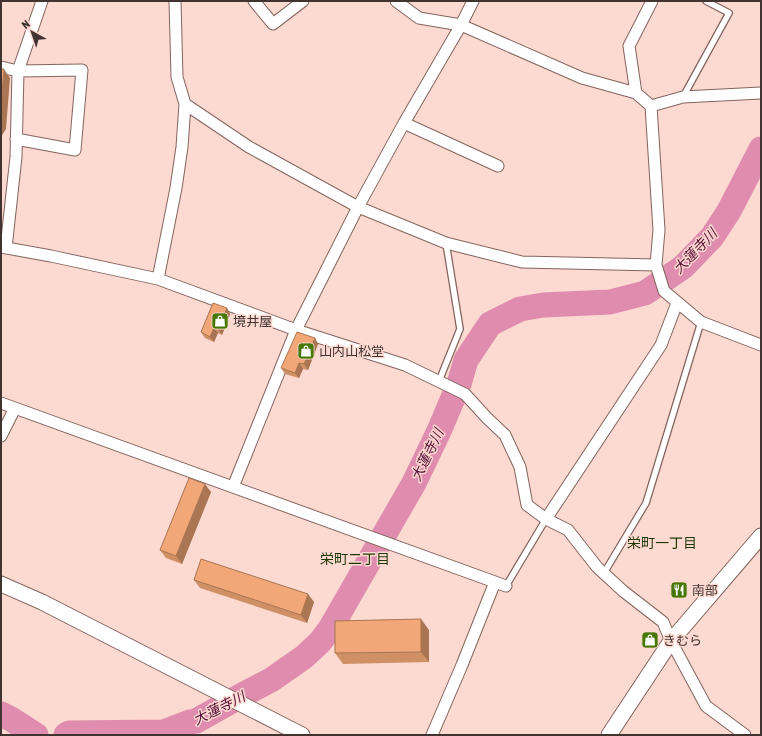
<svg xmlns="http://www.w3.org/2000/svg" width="762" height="736" viewBox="0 0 762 736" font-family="'Asap Condensed','Noto Sans JP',sans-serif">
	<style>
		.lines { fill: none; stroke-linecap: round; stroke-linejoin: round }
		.river { stroke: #df8cae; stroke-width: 25 }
		.lane-casing { stroke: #83655e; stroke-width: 8 }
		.street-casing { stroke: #83655e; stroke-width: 13 }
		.secondary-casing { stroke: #83655e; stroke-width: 17 }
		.lane { stroke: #fff; stroke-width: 5.5 }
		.street { stroke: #fff; stroke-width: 11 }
		.secondary { stroke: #fff; stroke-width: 15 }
		.wall { fill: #cf9066 }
		.shaded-wall { fill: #a97553 }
		.building { fill: #f1a777; stroke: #a97553 }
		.labels { text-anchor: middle; stroke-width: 3; stroke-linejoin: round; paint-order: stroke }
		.poi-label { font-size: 13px; fill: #403330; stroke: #fcd9d1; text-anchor: start }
		.water-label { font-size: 14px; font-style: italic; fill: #560d34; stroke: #fcd9d1 }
		.neighbourhood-label { font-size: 14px; fill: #1e3704; stroke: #fcd9d1 }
	</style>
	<rect width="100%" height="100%" fill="#fcd9d1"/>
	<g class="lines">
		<path class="river" d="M 1,714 L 11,719 L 36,735
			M 66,735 L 69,733 L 164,732 L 190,722 L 196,721 L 246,693 L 271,680 L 304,657 L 320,642 L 330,629 L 414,483 L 439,431 L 459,384 L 466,360 L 490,324 L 520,309 L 543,305 L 610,302 L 645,293 L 683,267 L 712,237 L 729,211 L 761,149"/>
		<g class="lane-casing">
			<path id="lane" d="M 683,97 L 729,13 L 706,1
				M 439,381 L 460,329 L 446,243
				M 604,573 L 646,503 L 701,322
				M 506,586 L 546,519"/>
		</g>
		<g class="street-casing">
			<path id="street" d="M 254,1 L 273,24 L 303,1
				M 396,1 L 419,18 L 461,25 L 582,78 L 636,93 L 651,106 L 659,230 L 656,265 L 664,291 L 701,322 L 761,345
				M 1,67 L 18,71 L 82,70 L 75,150 L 16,139
				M 636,93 L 629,46 L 652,1
				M 185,104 L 249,147 L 358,207 L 446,243 L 522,262 L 656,265
				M 651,106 L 683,97 L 761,93
				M 404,123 L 498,166
				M 1,247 L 51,256 L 158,279 L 296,330 L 405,365 L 465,394 L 487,418 L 505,435 L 520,467 L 527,505 L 546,519 L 568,530 L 597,567 L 623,591 L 663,622 L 671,641 L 706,706 L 745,735
				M 6,248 L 16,157 L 18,71 L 42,1
				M 158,279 L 176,188 L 182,147 L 185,104 L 177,77 L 175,1
				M 1,403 L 506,586
				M 1,436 L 15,408
				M 233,487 L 296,330 L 358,207 L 404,123 L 461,25 L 473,1
				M 546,519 L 661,345 L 677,303
				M 432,735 L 462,665 L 495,582"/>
		</g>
		<g class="secondary-casing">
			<path id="secondary" d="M 1,584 L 42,602 L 302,735
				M 609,735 L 671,641 L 761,536"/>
		</g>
		<use href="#lane" class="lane"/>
		<use href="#street" class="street"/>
		<use href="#secondary" class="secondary"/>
	</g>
	<path class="wall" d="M 227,308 L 230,314 L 222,335 L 218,333 L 214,342 L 205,338 L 201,332 Z
		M 315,338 L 318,344 L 308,370 L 303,369 L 299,378 L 285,374 L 281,368 Z
		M 211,492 L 182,564 L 166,558 L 160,550 Z
		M 194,580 L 314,602 L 307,623 L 200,588 Z
		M 429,630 L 429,662 L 343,664 L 335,653 Z"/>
	<path class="shaded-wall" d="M 4,69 L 10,78 L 6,129 L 1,137 L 1,104 Z
		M 227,308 L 230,314 L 222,335 L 218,329 Z
		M 214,328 L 218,333 L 214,342 L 210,337 Z
		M 315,338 L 318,344 L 308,370 L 304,364 Z
		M 299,363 L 303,369 L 299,378 L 295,373 Z
		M 205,484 L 211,492 L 182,564 L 176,556 Z
		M 308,594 L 314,602 L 307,623 L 301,615 Z
		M 421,619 L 429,630 L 429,662 L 421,652 Z"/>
	<path class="building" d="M 1,69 L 4,69 L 1,104 Z
		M 213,303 L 227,308 L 218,329 L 214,328 L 210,337 L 201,332 Z
		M 297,332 L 315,338 L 304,364 L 299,363 L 295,373 L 281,368 Z
		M 189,478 L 205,484 L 176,556 L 160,550 Z
		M 201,559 L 308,594 L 301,615 L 194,580 Z
		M 421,619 L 421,652 L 335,653 L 335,621 Z"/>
	<defs>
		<g id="shop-square" transform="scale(0.9)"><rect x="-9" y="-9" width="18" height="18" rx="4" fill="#467801" stroke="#fcd9d1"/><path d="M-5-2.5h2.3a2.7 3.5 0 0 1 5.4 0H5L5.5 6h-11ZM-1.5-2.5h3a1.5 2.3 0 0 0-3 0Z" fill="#fff"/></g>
		<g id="restaurant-square" transform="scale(0.9)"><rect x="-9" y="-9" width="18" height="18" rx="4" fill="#467801" stroke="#fcd9d1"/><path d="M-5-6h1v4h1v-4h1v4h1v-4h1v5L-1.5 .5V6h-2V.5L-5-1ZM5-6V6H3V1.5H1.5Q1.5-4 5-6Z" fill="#fff"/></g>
	</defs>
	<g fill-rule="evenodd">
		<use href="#shop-square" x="220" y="321"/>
		<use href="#shop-square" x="306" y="351"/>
		<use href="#restaurant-square" x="679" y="590"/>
		<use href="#shop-square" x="650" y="640"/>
	</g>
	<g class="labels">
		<g class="poi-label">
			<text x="233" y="326">境井屋</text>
			<text x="319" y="356">山内山松堂</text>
			<text x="692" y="595">南部</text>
			<text x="663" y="645">きむら</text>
		</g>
		<g class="water-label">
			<text transform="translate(695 251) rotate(-46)" y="5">大蓮寺川</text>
			<text transform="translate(427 455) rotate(-64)" y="5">大蓮寺川</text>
			<text transform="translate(219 708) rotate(-27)" y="5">大蓮寺川</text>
		</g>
		<g class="neighbourhood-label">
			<text x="662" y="548">栄町一丁目</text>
			<text x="355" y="564">栄町二丁目</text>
		</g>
	</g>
	<rect width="762" height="736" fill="none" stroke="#403330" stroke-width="4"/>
	<g transform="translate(32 32) rotate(320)" stroke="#fcd9d1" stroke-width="3" paint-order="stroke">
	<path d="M0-3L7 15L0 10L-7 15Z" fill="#403330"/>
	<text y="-6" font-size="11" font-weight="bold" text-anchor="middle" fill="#403330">N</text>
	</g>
</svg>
